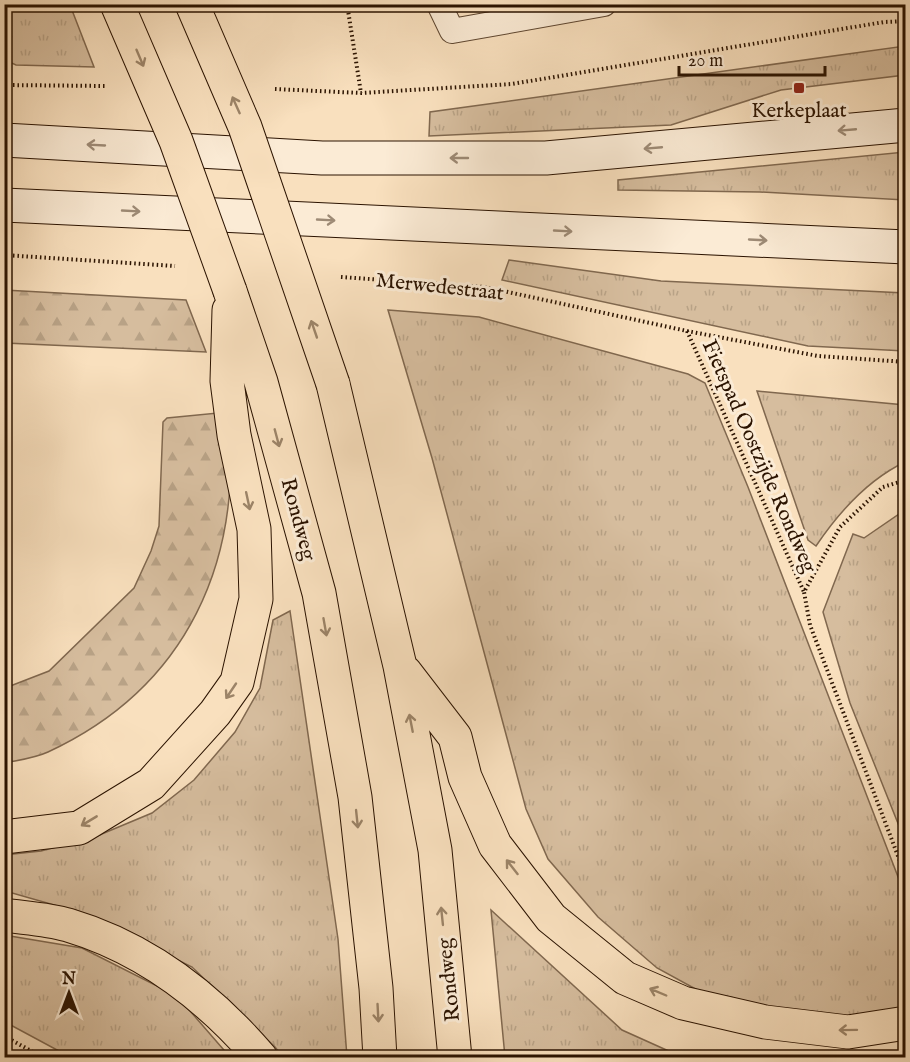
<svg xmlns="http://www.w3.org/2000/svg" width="910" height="1062" viewBox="0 0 910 1062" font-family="'IM FELL English',serif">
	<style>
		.grass { fill: url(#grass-tufts); stroke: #80684f; stroke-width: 1.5 }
		.forest { fill: url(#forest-firs); stroke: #80684f; stroke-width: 1.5 }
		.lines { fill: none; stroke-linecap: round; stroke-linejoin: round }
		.service-casing { stroke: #5e4630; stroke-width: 26 }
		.secondary-casing { stroke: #2b1300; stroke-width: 35 }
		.primary-casing { stroke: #2b1300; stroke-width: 35 }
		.path { stroke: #2b1300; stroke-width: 4; stroke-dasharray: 1.5 3; stroke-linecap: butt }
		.service { stroke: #fbebd5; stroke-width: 24 }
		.secondary { stroke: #fbebd5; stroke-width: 33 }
		.primary { stroke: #f9e0be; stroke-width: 33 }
		.primary-bridge-casing { stroke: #2b1300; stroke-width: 35; stroke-linecap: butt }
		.primary-bridge { stroke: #f9e0be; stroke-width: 33 }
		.oneway { stroke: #9c8468 }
		.oneway2 { stroke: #9d8a75 }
		.poi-dot { fill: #8f2418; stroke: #fbebd5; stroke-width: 2 }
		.labels { text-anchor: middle; stroke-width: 6; stroke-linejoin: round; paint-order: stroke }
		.poi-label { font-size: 21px; fill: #2b1300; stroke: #fbebd5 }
		.street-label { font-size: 21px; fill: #2b1300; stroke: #fbebd5 }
	</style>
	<defs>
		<pattern id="grass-tufts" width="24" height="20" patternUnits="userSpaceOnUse" patternTransform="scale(1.5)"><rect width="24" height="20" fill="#d6bd9e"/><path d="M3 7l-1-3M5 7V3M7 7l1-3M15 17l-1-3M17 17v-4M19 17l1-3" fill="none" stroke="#b8a286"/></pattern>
		<pattern id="forest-firs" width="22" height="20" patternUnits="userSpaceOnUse" patternTransform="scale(1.5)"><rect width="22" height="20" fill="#d6bd9e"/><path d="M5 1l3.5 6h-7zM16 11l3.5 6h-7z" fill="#b8a286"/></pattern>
	</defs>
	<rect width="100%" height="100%" fill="#f9e0be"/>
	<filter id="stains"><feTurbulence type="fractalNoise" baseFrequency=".00333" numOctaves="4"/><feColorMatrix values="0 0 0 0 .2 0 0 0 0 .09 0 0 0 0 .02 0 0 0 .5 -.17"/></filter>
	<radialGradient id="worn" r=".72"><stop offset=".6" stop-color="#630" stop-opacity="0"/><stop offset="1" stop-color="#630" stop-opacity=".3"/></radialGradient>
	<path class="grass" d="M 4,5 L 70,5 L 94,67 L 16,65 L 5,60 Z
		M 905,46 L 905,75 L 781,90 L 671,125 L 429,136 L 430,112 Z
		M 905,152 L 905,200 L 760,192 L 618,190 L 618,180 Z
		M 509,260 L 661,281 L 905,293 L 905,351 L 808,346 L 502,280 Z
		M 388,310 L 479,317 L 688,374 L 705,383 L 748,487 L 905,895 L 905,1015 L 856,1018 L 781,1014 L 701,992 L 657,968 L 598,917 L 548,859 L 526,809 L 432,458 Z
		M 757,391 L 905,405 L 905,462 C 867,480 839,512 816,546 L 808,540 Z
		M 905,510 L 905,841 L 850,703 L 823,612 L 853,534 L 864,538 Z
		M 290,611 L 338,939 L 347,1057 L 283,1057 L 275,1047 L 192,967 L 89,915 L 5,891 L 4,855 L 41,851 L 97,836 L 152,813 L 194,780 L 235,732 L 260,688 L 273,620 Z
		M 491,910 L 622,1030 L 682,1057 L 505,1057 Z
		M 4,935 L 82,948 L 177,996 L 230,1057 L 70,1057 L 5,1022 Z"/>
	<path class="forest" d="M 4,290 L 186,300 L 206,352 L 5,343 Z
		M 228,412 C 244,560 188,687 48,752 C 35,758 19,760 5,763 L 5,688 L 49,671 L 134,588 L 151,551 L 159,526 L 163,422 L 167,418 Z"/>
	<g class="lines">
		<g class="service-casing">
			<path id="service" d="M 439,4 L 452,31 L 604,4"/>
		</g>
		<g class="secondary-casing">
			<path id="secondary" d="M 4,140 L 322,158 L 546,158 L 906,125
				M 4,205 L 906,247"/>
		</g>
		<g class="primary-casing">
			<path id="primary" d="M 230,291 L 261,382 L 319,593 L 355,797 L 376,988 L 380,1058
				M 333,384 L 400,666 L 435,850 L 455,1058
				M 405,672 L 455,737 L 465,777 L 495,845 L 551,918 L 625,978 L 683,1003 L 765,1022 L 848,1032 L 906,1023
				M 4,837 L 79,828 L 151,784 L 215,713 L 237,682 L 256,599 L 254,529 L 234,435 L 227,381 L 229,310
				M 4,915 C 25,918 48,919 68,925 C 145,948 209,997 261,1058"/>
		</g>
		<path class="path" d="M 347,4 L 361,93
			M 4,85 L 106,86
			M 275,89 L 361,93 L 512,84 L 884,22 L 906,21
			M 4,255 L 175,266
			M 341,277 L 485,287 L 687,331 L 818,356 L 906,362
			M 687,331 L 804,592
			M 906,480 L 883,487 L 840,527 L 804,592 L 810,625 L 906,877
			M 4,1036 L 44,1058"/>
		<use href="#service" class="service"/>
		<use href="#secondary" class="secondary"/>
		<use href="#primary" class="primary"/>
		<g class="primary-bridge-casing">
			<path id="primary-bridge" d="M 117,4 L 176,141 L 230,291
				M 192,4 L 245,127 L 333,384"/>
		</g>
		<use href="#primary-bridge" class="primary-bridge"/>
	</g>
	<defs><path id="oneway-shaft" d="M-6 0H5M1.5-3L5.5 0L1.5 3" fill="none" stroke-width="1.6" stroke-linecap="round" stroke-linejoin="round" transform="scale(1.5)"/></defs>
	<g class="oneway">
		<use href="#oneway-shaft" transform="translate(140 58) rotate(67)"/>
		<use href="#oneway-shaft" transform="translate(236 105) rotate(-114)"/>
		<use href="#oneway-shaft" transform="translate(314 329) rotate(-109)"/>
		<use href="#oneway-shaft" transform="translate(277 438) rotate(75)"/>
		<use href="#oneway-shaft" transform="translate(248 501) rotate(78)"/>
		<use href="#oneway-shaft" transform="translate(325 627) rotate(80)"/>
		<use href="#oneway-shaft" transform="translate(231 691) rotate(124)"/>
		<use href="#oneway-shaft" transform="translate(411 723) rotate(-101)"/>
		<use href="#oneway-shaft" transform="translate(357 819) rotate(84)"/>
		<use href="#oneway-shaft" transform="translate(89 821) rotate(149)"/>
		<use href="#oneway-shaft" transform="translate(512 867) rotate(-128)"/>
		<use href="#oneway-shaft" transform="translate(442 916) rotate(-96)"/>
		<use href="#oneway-shaft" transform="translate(658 992) rotate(-157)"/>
		<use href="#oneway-shaft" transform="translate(378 1013) rotate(87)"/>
		<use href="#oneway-shaft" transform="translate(848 1030) rotate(179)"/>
	</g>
	<g class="oneway2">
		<use href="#oneway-shaft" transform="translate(847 130) rotate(175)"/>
		<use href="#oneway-shaft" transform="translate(96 145) rotate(-177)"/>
		<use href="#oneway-shaft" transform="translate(653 148) rotate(175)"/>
		<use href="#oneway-shaft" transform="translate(459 158) rotate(180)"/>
		<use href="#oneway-shaft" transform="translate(131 211) rotate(3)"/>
		<use href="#oneway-shaft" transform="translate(326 220) rotate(3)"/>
		<use href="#oneway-shaft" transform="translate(563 231) rotate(3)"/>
		<use href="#oneway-shaft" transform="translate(758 240) rotate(3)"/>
	</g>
	<rect class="poi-dot" x="793" y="82" width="12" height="12" rx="3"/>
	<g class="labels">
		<g class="poi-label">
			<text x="799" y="117">Kerkeplaat</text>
		</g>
		<g class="street-label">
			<text transform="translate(440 286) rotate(6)" y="7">Merwedestraat</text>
			<text transform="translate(760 456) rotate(66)" y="7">Fietspad Oostzijde Rondweg</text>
			<text transform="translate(299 519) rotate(75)" y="7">Rondweg</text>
			<text transform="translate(448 980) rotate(-96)" y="7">Rondweg</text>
		</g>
	</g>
	<rect width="910" height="1062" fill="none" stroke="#f9e0be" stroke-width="24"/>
	<rect x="6" y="6" width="898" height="1050" fill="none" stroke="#2b1300" stroke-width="3"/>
	<rect x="12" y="12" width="886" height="1038" fill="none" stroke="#2b1300" stroke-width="1.5"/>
	<g transform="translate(69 993)" stroke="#fbebd5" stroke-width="4.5" paint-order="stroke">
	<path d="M0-4.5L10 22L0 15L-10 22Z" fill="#2b1300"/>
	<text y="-9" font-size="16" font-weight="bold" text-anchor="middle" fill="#2b1300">N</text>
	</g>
	<path d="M679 66v9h146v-9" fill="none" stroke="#2b1300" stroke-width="3"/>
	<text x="688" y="66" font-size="18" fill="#2b1300" stroke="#fbebd5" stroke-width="4.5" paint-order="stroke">20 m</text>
	<rect width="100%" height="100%" filter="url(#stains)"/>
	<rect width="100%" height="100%" fill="url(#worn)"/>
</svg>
